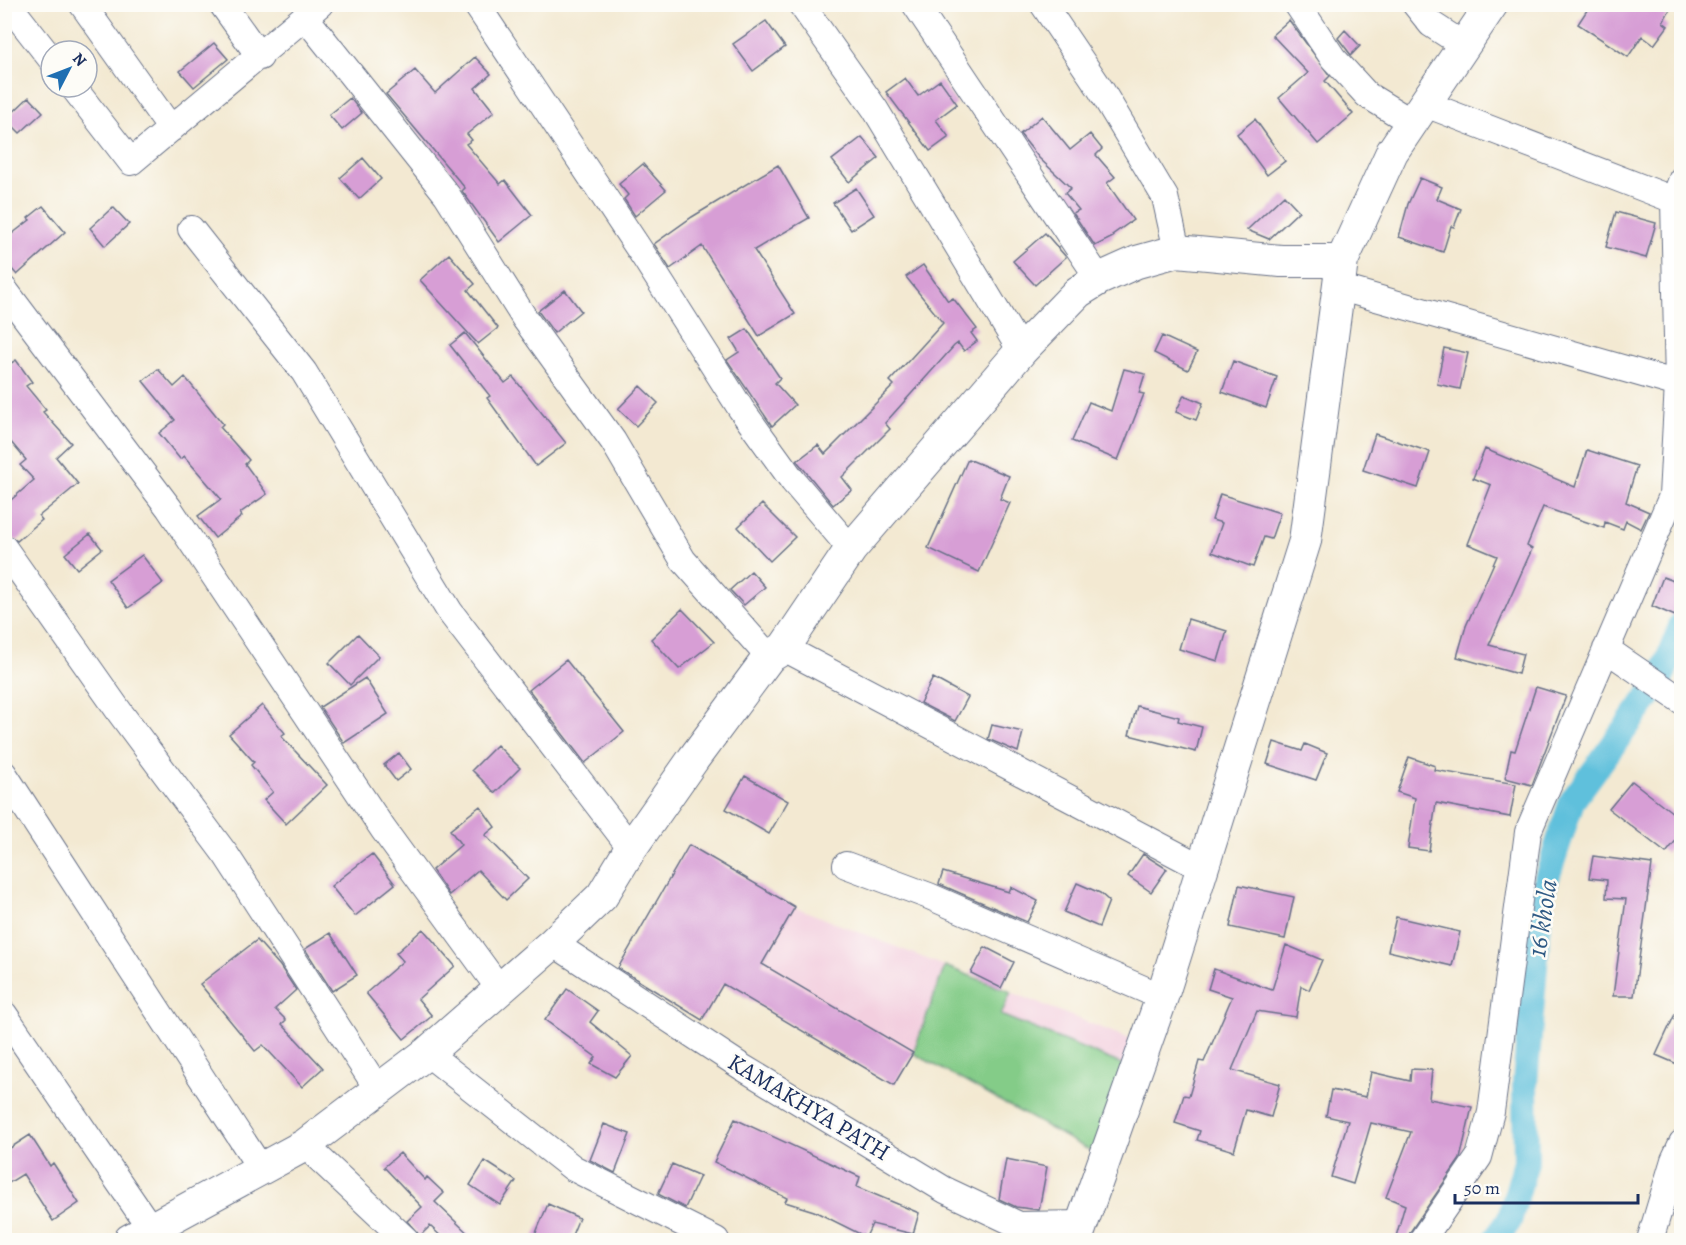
<svg xmlns="http://www.w3.org/2000/svg" width="1686" height="1245" viewBox="0 0 1686 1245" font-family="Alegreya,serif">
	<style>
		.built { fill: #f3cfdf }
		.green { fill: #84cc88; stroke: #507e73; stroke-width: 1.5 }
		.lines { fill: none; stroke-linecap: round; stroke-linejoin: round }
		.canal { stroke: #5ec0dc; stroke-width: 26 }
		.building { fill: #d79ed5 }
		.minor-casing { stroke: #677087; stroke-width: 28 }
		.tertiary-casing { stroke: #677087; stroke-width: 34 }
		.minor { stroke: #fff; stroke-width: 26 }
		.tertiary { stroke: #fff; stroke-width: 32 }
		.labels { text-anchor: middle; stroke-width: 5; stroke-linejoin: round; paint-order: stroke }
		.street-label { font-size: 24px; fill: #1b2f5e; stroke: #fdfcf7 }
		.water-label { font-size: 26px; font-style: italic; fill: #2f5a84; stroke: #fdfcf7 }
	</style>
	<rect width="100%" height="100%" fill="#fdfcf7"/>
	<filter id="ink" filterUnits="userSpaceOnUse"><feTurbulence type="fractalNoise" baseFrequency=".0167" numOctaves="2"/><feDisplacementMap in="SourceGraphic" scale="12" xChannelSelector="R" yChannelSelector="G"/><feConvolveMatrix kernelMatrix="1 2 1 2 8 2 1 2 1" color-interpolation-filters="sRGB"/></filter>
	<filter id="wash" filterUnits="userSpaceOnUse"><feTurbulence type="fractalNoise" baseFrequency=".008" numOctaves="4" result="noise"/><feDisplacementMap in="SourceGraphic" scale="24" xChannelSelector="R" yChannelSelector="G"/><feGaussianBlur stdDeviation="1.35" result="paint"/><feColorMatrix in="noise" values="0 0 0 0 0 0 0 0 0 0 0 0 0 0 0 0 0 1.4 0 .05"/><feComposite in="paint" operator="in"/></filter>
	<g filter="url(#wash)">
		<rect width="100%" height="100%" fill="#f3e9d2"/>
		<path class="built" d="M 795,907 L 1145,1045 L 1105,1159 L 913,1053 L 763,965 Z"/>
		<path class="green" d="M 945,966 L 1011,992 L 1001,1015 L 1136,1070 L 1105,1159 L 913,1053 Z"/>
		<g class="lines">
			<path class="canal" d="M 1495,1240 L 1509,1221 L 1526,1162 L 1525,1083 L 1541,896 L 1572,801 L 1660,681 L 1682,624"/>
		</g>
		<g id="blocks">
			<path class="building" d="M 1591,4 L 1673,4 L 1663,22 L 1668,26 L 1654,45 L 1642,36 L 1628,57 L 1578,24 Z
				M 1289,20 L 1330,76 L 1325,81 L 1353,114 L 1318,144 L 1279,98 L 1308,73 L 1272,35 Z
				M 766,21 L 785,47 L 753,71 L 733,44 Z
				M 1345,30 L 1360,46 L 1351,55 L 1338,38 Z
				M 214,43 L 228,59 L 194,87 L 180,71 Z
				M 475,57 L 491,74 L 475,88 L 494,112 L 467,134 L 472,140 L 466,144 L 500,184 L 505,180 L 532,215 L 499,242 L 462,191 L 465,188 L 386,94 L 415,70 L 435,93 Z
				M 905,78 L 918,96 L 940,80 L 957,104 L 936,120 L 949,137 L 930,151 L 886,92 Z
				M 29,97 L 43,112 L 20,133 L 6,119 Z
				M 350,98 L 362,113 L 342,130 L 329,115 Z
				M 1042,116 L 1070,150 L 1090,134 L 1102,149 L 1096,155 L 1115,177 L 1107,183 L 1133,220 L 1112,235 L 1113,237 L 1095,246 L 1073,213 L 1079,210 L 1065,193 L 1071,188 L 1039,158 L 1020,134 Z
				M 1255,119 L 1285,161 L 1267,175 L 1237,134 Z
				M 862,137 L 879,158 L 849,182 L 832,160 Z
				M 363,158 L 381,179 L 359,199 L 340,178 Z
				M 643,164 L 666,190 L 635,216 L 624,199 L 628,195 L 619,184 Z
				M 778,165 L 809,218 L 754,250 L 795,314 L 759,336 L 702,246 L 670,269 L 654,244 L 692,217 Z
				M 1420,178 L 1442,187 L 1437,199 L 1461,209 L 1454,227 L 1451,226 L 1443,252 L 1399,237 L 1408,204 Z
				M 856,188 L 874,215 L 851,230 L 833,203 Z
				M 1284,195 L 1299,211 L 1269,239 L 1247,230 Z
				M 43,206 L 65,232 L 17,275 L 4,260 L 4,240 L 30,220 L 28,218 Z
				M 113,207 L 129,224 L 105,246 L 90,228 Z
				M 1616,212 L 1656,223 L 1646,258 L 1606,247 Z
				M 1045,233 L 1066,257 L 1035,285 L 1013,261 Z
				M 449,254 L 475,284 L 468,290 L 498,328 L 478,344 L 420,280 Z
				M 923,265 L 948,301 L 953,298 L 977,329 L 971,333 L 977,341 L 964,351 L 958,343 L 954,346 L 885,423 L 890,429 L 842,477 L 852,490 L 833,505 L 797,461 L 818,445 L 825,454 L 894,385 L 890,381 L 943,323 L 906,277 Z
				M 565,290 L 581,311 L 554,333 L 538,311 Z
				M 747,329 L 780,378 L 775,383 L 795,405 L 772,426 L 727,360 L 739,352 L 731,339 Z
				M 465,333 L 505,383 L 513,377 L 566,443 L 536,466 L 487,398 L 490,396 L 450,345 Z
				M 1162,336 L 1197,352 L 1188,370 L 1154,353 Z
				M 1444,348 L 1468,353 L 1460,389 L 1437,384 Z
				M 16,360 L 32,382 L 26,386 L 46,410 L 43,412 L 71,443 L 56,457 L 78,484 L 39,516 L 42,520 L 17,541 L 4,533 L 4,506 L 34,480 L 20,465 L 26,460 L 4,434 L 4,361 L 8,365 Z
				M 1233,361 L 1277,377 L 1266,408 L 1222,392 Z
				M 158,369 L 174,387 L 185,377 L 223,424 L 220,427 L 249,460 L 245,464 L 267,494 L 240,513 L 242,516 L 215,538 L 198,516 L 221,499 L 184,456 L 180,459 L 159,433 L 175,420 L 143,381 Z
				M 1124,369 L 1145,374 L 1139,393 L 1144,394 L 1118,460 L 1072,441 L 1089,402 L 1111,411 Z
				M 640,386 L 658,403 L 636,426 L 618,409 Z
				M 1184,395 L 1203,403 L 1196,420 L 1176,412 Z
				M 1375,434 L 1430,452 L 1418,488 L 1363,470 Z
				M 1485,449 L 1575,487 L 1587,450 L 1637,466 L 1626,502 L 1649,512 L 1641,529 L 1626,521 L 1623,529 L 1605,522 L 1604,528 L 1543,507 L 1527,546 L 1532,549 L 1489,645 L 1523,654 L 1518,674 L 1457,657 L 1466,626 L 1497,556 L 1468,544 L 1491,485 L 1473,478 Z
				M 968,459 L 1009,476 L 1000,499 L 1010,503 L 979,572 L 928,548 Z
				M 1220,494 L 1280,513 L 1271,539 L 1264,537 L 1253,567 L 1212,552 L 1222,523 L 1212,520 Z
				M 762,504 L 795,537 L 770,561 L 738,527 Z
				M 90,534 L 102,549 L 77,569 L 65,554 Z
				M 142,555 L 163,583 L 128,608 L 108,580 Z
				M 751,571 L 765,587 L 744,605 L 730,590 Z
				M 1663,577 L 1682,584 L 1682,598 L 1675,616 L 1652,606 Z
				M 682,609 L 714,642 L 679,669 L 651,639 Z
				M 1188,619 L 1227,631 L 1218,661 L 1179,649 Z
				M 358,634 L 379,656 L 350,685 L 329,663 Z
				M 566,660 L 624,732 L 585,763 L 529,690 Z
				M 365,678 L 388,714 L 344,743 L 320,707 Z
				M 933,678 L 968,697 L 955,721 L 920,703 Z
				M 1536,687 L 1566,696 L 1532,785 L 1505,778 L 1511,750 L 1515,751 Z
				M 262,705 L 285,733 L 281,736 L 327,785 L 286,824 L 264,800 L 273,792 L 251,765 L 254,762 L 229,734 Z
				M 1137,706 L 1179,717 L 1178,721 L 1202,727 L 1196,752 L 1129,735 Z
				M 992,725 L 1023,732 L 1018,752 L 988,739 Z
				M 1274,742 L 1302,751 L 1305,744 L 1327,753 L 1316,780 L 1267,764 Z
				M 497,745 L 520,768 L 495,793 L 472,770 Z
				M 399,753 L 411,769 L 396,781 L 384,765 Z
				M 1409,757 L 1435,766 L 1434,770 L 1516,784 L 1510,817 L 1436,803 L 1429,851 L 1408,848 L 1415,798 L 1397,792 Z
				M 745,776 L 788,801 L 769,834 L 726,809 Z
				M 1632,781 L 1682,820 L 1682,833 L 1666,853 L 1609,809 Z
				M 480,806 L 495,827 L 485,835 L 528,879 L 506,900 L 478,870 L 449,895 L 432,870 L 461,845 L 450,830 Z
				M 689,845 L 795,907 L 762,964 L 913,1053 L 894,1085 L 723,984 L 702,1020 L 618,968 Z
				M 372,854 L 395,884 L 355,916 L 331,886 Z
				M 1143,854 L 1167,869 L 1151,892 L 1128,876 Z
				M 1593,856 L 1652,864 L 1634,996 L 1613,996 L 1626,899 L 1606,898 L 1607,880 L 1589,878 Z
				M 943,872 L 1009,892 L 1011,887 L 1038,901 L 1027,922 L 939,884 Z
				M 1077,883 L 1100,893 L 1109,901 L 1099,927 L 1064,912 Z
				M 1239,885 L 1294,897 L 1285,939 L 1230,927 Z
				M 1396,917 L 1460,932 L 1452,966 L 1388,951 Z
				M 423,929 L 455,966 L 418,999 L 432,1016 L 404,1039 L 366,993 L 403,961 L 396,953 Z
				M 330,933 L 357,975 L 332,991 L 305,949 Z
				M 257,940 L 280,966 L 296,990 L 275,1009 L 286,1020 L 282,1024 L 323,1068 L 302,1087 L 263,1045 L 255,1051 L 200,984 Z
				M 1286,945 L 1322,960 L 1309,990 L 1301,986 L 1296,1017 L 1257,1011 L 1232,1070 L 1280,1084 L 1271,1117 L 1246,1110 L 1234,1151 L 1197,1140 L 1200,1131 L 1175,1123 L 1184,1095 L 1189,1096 L 1199,1061 L 1204,1062 L 1232,997 L 1208,989 L 1214,969 L 1272,990 Z
				M 985,947 L 1014,962 L 1001,988 L 971,973 Z
				M 567,989 L 598,1011 L 590,1022 L 632,1056 L 615,1077 L 591,1064 L 596,1057 L 545,1020 Z
				M 1682,999 L 1682,1066 L 1656,1055 Z
				M 1411,1069 L 1432,1070 L 1429,1099 L 1472,1107 L 1460,1159 L 1410,1232 L 1407,1240 L 1395,1240 L 1405,1205 L 1386,1197 L 1411,1132 L 1371,1123 L 1353,1184 L 1331,1177 L 1348,1121 L 1326,1116 L 1331,1090 L 1366,1097 L 1371,1072 L 1410,1081 Z
				M 735,1119 L 860,1177 L 857,1187 L 919,1213 L 913,1234 L 872,1224 L 866,1237 L 814,1211 L 785,1202 L 787,1198 L 714,1162 Z
				M 604,1124 L 630,1134 L 615,1173 L 590,1160 Z
				M 30,1135 L 50,1166 L 53,1163 L 79,1203 L 53,1221 L 23,1174 L 4,1186 L 4,1152 Z
				M 400,1153 L 425,1180 L 427,1177 L 444,1193 L 435,1202 L 475,1240 L 445,1240 L 430,1226 L 420,1236 L 407,1221 L 422,1207 L 384,1167 Z
				M 1006,1159 L 1047,1167 L 1039,1210 L 1016,1207 L 999,1199 Z
				M 485,1161 L 516,1181 L 500,1205 L 470,1185 Z
				M 672,1164 L 700,1176 L 685,1208 L 658,1194 Z
				M 548,1204 L 579,1218 L 570,1240 L 533,1240 Z"/>
		</g>
	</g>
	<g filter="url(#ink)">
		<use href="#blocks" fill-opacity="0" stroke="#677087" stroke-width="1.5"/>
		<g class="lines">
			<g class="minor-casing">
				<path id="minor" d="M 8,4 L 51,59
					M 82,4 L 171,129
					M 222,4 L 260,57
					M 476,4 L 645,258 L 741,409 L 793,481 L 851,549
					M 801,4 L 875,109 L 1021,351
					M 915,4 L 1099,279
					M 1043,4 L 1101,90 L 1165,197 L 1177,251
					M 1297,4 L 1333,58 L 1367,95 L 1411,122
					M 1415,4 L 1431,24 L 1465,46
					M 306,18 L 447,195 L 525,319 L 613,441 L 683,560 L 769,657
					M 73,87 L 131,162 L 320,4
					M 1423,103 L 1674,200
					M 191,229 L 304,372 L 450,612 L 631,848
					M 1338,287 L 1678,384
					M 4,289 L 169,508 L 383,829 L 501,991
					M 4,548 L 121,714 L 226,855 L 379,1091
					M 784,648 L 1204,869
					M 1606,649 L 1682,701
					M 4,774 L 261,1169
					M 846,865 L 929,896 L 1162,997
					M 553,943 L 742,1067 L 945,1190 L 1019,1225 L 1082,1224
					M 4,1014 L 151,1229 L 165,1240
					M 427,1053 L 573,1168 L 716,1240
					M 305,1145 L 406,1240
					M 1422,1240 L 1479,1157 L 1491,1112 L 1528,832 L 1672,496 L 1678,384 L 1674,200 L 1682,179
					M 1650,1240 L 1674,1160 L 1682,1143"/>
			</g>
			<g class="tertiary-casing">
				<path id="tertiary" d="M 130,1240 L 305,1145 L 427,1053 L 553,943 L 602,896 L 631,848 L 694,758 L 769,657 L 784,648 L 851,549 L 1021,351 L 1078,292 L 1099,279 L 1137,262 L 1177,251 L 1281,261 L 1342,261
					M 1076,1240 L 1162,997 L 1305,541 L 1342,261 L 1392,152 L 1492,4"/>
			</g>
			<use href="#minor" class="minor"/>
			<use href="#tertiary" class="tertiary"/>
		</g>
	</g>
	<g class="labels">
		<g class="street-label">
			<text transform="translate(809 1107) rotate(31)" y="8">KAMAKHYA PATH</text>
		</g>
		<g class="water-label">
			<text transform="translate(1542 918) rotate(-81)" y="9">16 khola</text>
		</g>
	</g>
	<rect width="1686" height="1245" fill="none" stroke="#fdfcf7" stroke-width="24"/>
	<g transform="translate(69 69) rotate(48)"><circle r="28" fill="#fdfcf7" stroke="#a3aaba" stroke-width="1.5"/>
	<path d="M0-4.5L10 22L0 15L-10 22Z" fill="#1f6fb2"/>
	<text y="-9" font-size="16" font-weight="bold" text-anchor="middle" fill="#1b2f5e">N</text>
	</g>
	<path d="M1455 1194v9h183v-9" fill="none" stroke="#1b2f5e" stroke-width="3"/>
	<text x="1464" y="1194" font-size="18" fill="#1b2f5e" stroke="#fdfcf7" stroke-width="4.5" paint-order="stroke">50 m</text>
</svg>
